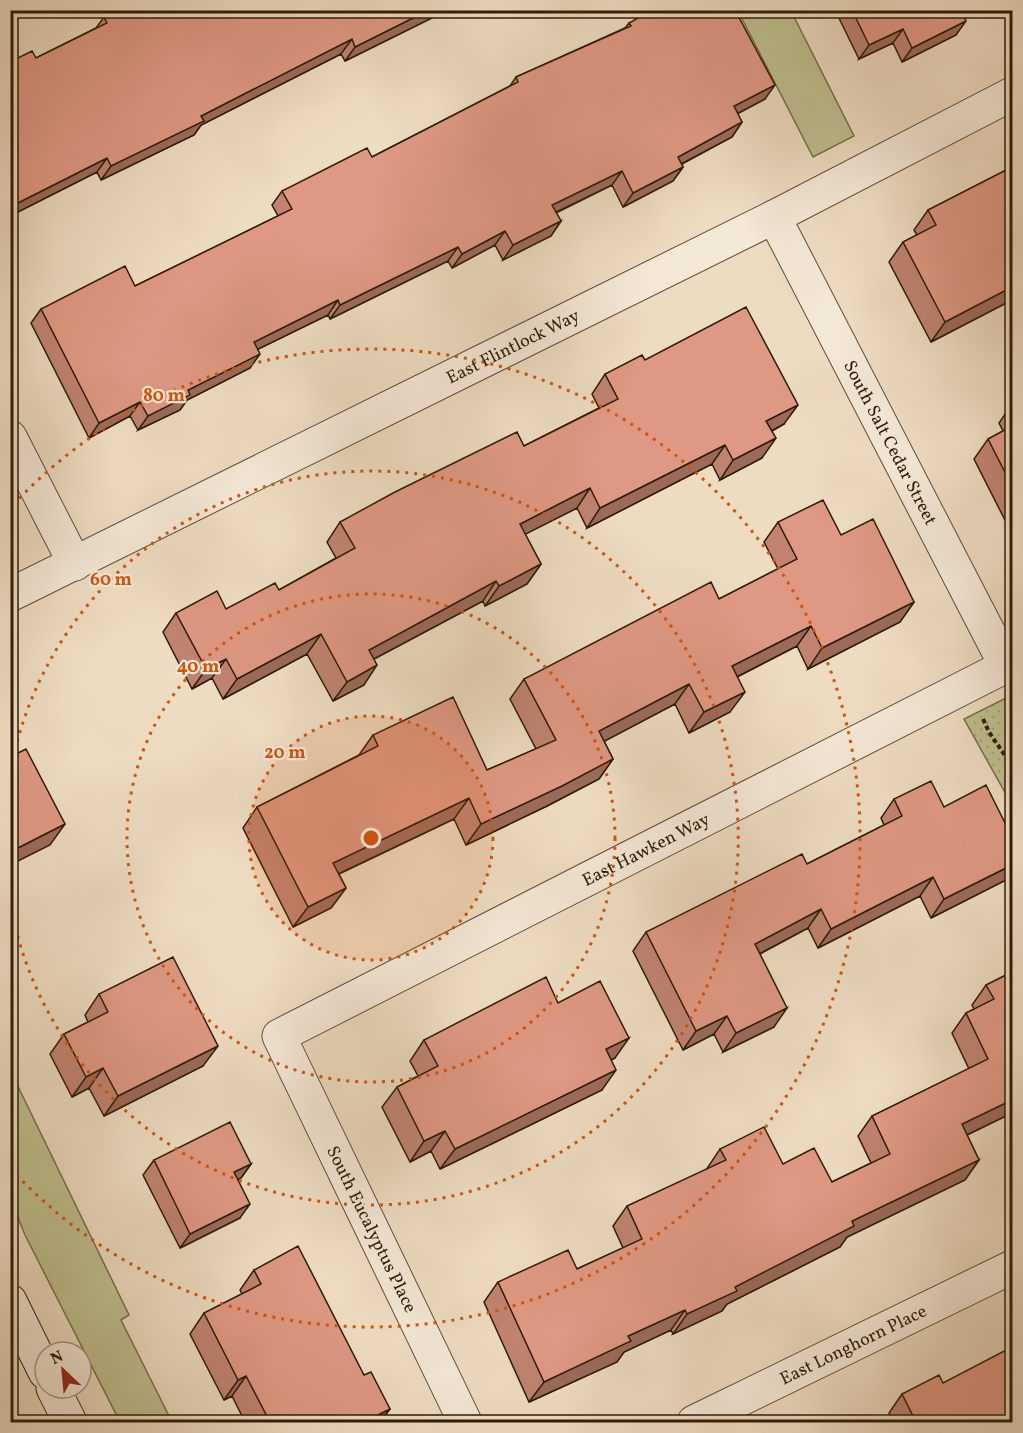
<svg xmlns="http://www.w3.org/2000/svg" width="1023" height="1433" viewBox="0 0 1023 1433" font-family="Vollkorn,serif">
	<style>
		.grass { fill: #bfbf8f; stroke: #766e4b; stroke-width: 1.5 }
		.park { fill: url(#park-dots); stroke: #766e4b; stroke-width: 1.5 }
		.lines { fill: none; stroke-linecap: round; stroke-linejoin: round }
		.street-casing { stroke: #5e4c36; stroke-width: 35 }
		.secondary-casing { stroke: #2e1c07; stroke-width: 35 }
		.path { stroke: #2e1c07; stroke-width: 4; stroke-dasharray: 4.5 3; stroke-linecap: butt }
		.street { stroke: #f4e8d7; stroke-width: 33 }
		.secondary { stroke: #f4e8d7; stroke-width: 33 }
		.wall { fill: #c08371; stroke: #2e1c07; stroke-width: 1.5 }
		.shaded-wall { fill: #9c6a5c; stroke: #2e1c07; stroke-width: 1.5 }
		.building { fill: #df9883; stroke: #2e1c07; stroke-width: 1.5 }
		.ring { fill: none; stroke: #d5530c; stroke-width: 3; stroke-dasharray: 3 6 }
		.labels { text-anchor: middle; stroke-width: 4.5; stroke-linejoin: round; paint-order: stroke }
		.street-label { font-size: 18px; fill: #2e1c07; stroke: #f4e8d7 }
		.centre { fill: #d5530c; stroke: #f4e8d7; stroke-width: 3 }
		.ring-label { font-size: 18px; text-anchor: middle; font-weight: bold; fill: #d5530c; stroke: #f4e8d7; stroke-width: 4.5; stroke-linejoin: round; paint-order: stroke }
	</style>
	<defs>
		<pattern id="park-dots" width="8" height="8" patternUnits="userSpaceOnUse" patternTransform="scale(1.5)"><rect width="8" height="8" fill="#bfbf8f"/><path d="M2 2h.1M6 6h.1" fill="none" stroke="#a4a47a" stroke-width="1.8" stroke-linecap="round"/></pattern>
	</defs>
	<rect width="100%" height="100%" fill="#eedcc2"/>
	<filter id="stains"><feTurbulence type="fractalNoise" baseFrequency=".00333" numOctaves="4"/><feColorMatrix values="0 0 0 0 .2 0 0 0 0 .09 0 0 0 0 .02 0 0 0 .5 -.17"/></filter>
	<radialGradient id="worn" r=".72"><stop offset=".6" stop-color="#630" stop-opacity="0"/><stop offset="1" stop-color="#630" stop-opacity=".3"/></radialGradient>
	<path class="grass" d="M 738,11 L 791,11 L 854,136 L 813,157 Z
		M 10,1070 L 129,1315 L 121,1320 L 172,1422 L 120,1422 L 25,1235 L 11,1200 Z"/>
	<path class="park" d="M 1012,695 L 1012,805 L 964,719 Z"/>
	<g class="lines">
		<g class="street-casing">
			<g id="street">
				<path id="s1" d="M 774,217 L 1006,666"/>
				<path d="M 10,437 L 75,564"/>
				<path id="s2" d="M 10,595 L 774,217 L 1012,94"/>
				<path id="s3" d="M 465,1422 L 279,1036 L 1012,663"/>
				<path id="s4" d="M 694,1422 L 1012,1267"/>
			</g>
		</g>
		<g class="secondary-casing">
			<path id="secondary" d="M 10,1301 L 45,1372
				M 53,1388 L 70,1422"/>
		</g>
		<path class="path" d="M 983,719 L 989,732 L 1012,766"/>
		<use href="#street" class="street"/>
		<use href="#secondary" class="secondary"/>
	</g>
	<path class="wall" d="M 118,10 L 439,10 L 434,17 L 345,61 L 341,54 L 201,125 L 194,135 L 101,180 L 97,172 L 10,216 L 10,62 L 36,58 L 96,28 L 104,17 Z
		M 835,10 L 982,10 L 965,18 L 956,35 L 902,62 L 893,43 L 859,59 Z
		M 629,23 L 765,99 L 737,114 L 742,122 L 732,137 L 682,164 L 683,167 L 673,181 L 623,207 L 612,185 L 556,213 L 561,221 L 551,236 L 503,260 L 495,245 L 452,268 L 448,261 L 330,319 L 328,315 L 258,349 L 250,368 L 187,400 L 180,410 L 138,430 L 130,416 L 89,438 L 31,323 L 41,309 L 135,286 L 278,216 L 272,205 L 282,191 L 372,157 L 510,86 L 516,77 L 625,28 Z
		M 1012,167 L 1012,300 L 931,342 L 889,262 L 903,242 L 917,235 L 914,230 L 928,210 Z
		M 645,360 L 784,424 L 772,431 L 762,458 L 720,480 L 712,464 L 587,528 L 577,508 L 525,534 L 541,564 L 527,584 L 485,606 L 483,601 L 374,659 L 364,685 L 333,701 L 307,654 L 223,699 L 212,678 L 192,689 L 163,632 L 176,613 L 226,609 L 279,590 L 336,558 L 327,542 L 340,522 L 524,446 L 599,408 L 592,394 L 605,374 Z
		M 1012,404 L 1012,534 L 974,459 L 988,439 L 1003,431 L 999,423 Z
		M 778,522 L 841,535 L 914,602 L 900,622 L 808,669 L 797,646 L 737,677 L 730,712 L 689,733 L 675,704 L 604,741 L 613,759 L 599,779 L 547,806 L 466,845 L 454,819 L 339,874 L 346,888 L 331,908 L 293,927 L 243,828 L 257,807 L 359,755 L 373,735 L 487,770 L 536,749 L 510,699 L 524,679 L 719,599 L 778,569 L 764,542 Z
		M 894,799 L 944,807 L 1012,837 L 1012,875 L 1010,878 L 931,918 L 920,896 L 818,948 L 808,928 L 760,954 L 774,1027 L 723,1052 L 714,1034 L 683,1050 L 633,951 L 646,932 L 807,864 L 884,825 L 881,818 Z
		M 1012,972 L 1012,1113 L 967,1135 L 979,1160 L 965,1180 L 847,1237 L 840,1247 L 727,1304 L 722,1311 L 673,1334 L 671,1330 L 624,1352 L 617,1362 L 529,1402 L 484,1302 L 498,1282 L 577,1269 L 623,1248 L 613,1226 L 627,1206 L 706,1170 L 720,1149 L 783,1164 L 832,1182 L 871,1163 L 858,1136 L 872,1116 L 969,1069 L 952,1033 L 966,1013 L 974,1009 L 972,1005 L 986,985 Z
		M 99,994 L 203,1066 L 104,1116 L 89,1088 L 72,1097 L 50,1054 L 64,1034 L 88,1022 L 85,1015 Z
		M 558,1003 L 615,1058 L 611,1060 L 602,1090 L 440,1169 L 431,1151 L 410,1162 L 382,1107 L 397,1087 L 418,1076 L 410,1061 L 424,1040 Z
		M 154,1160 L 251,1164 L 241,1178 L 238,1179 L 240,1218 L 180,1248 L 143,1175 Z
		M 254,1270 L 364,1375 L 390,1409 L 380,1422 L 245,1422 L 232,1396 L 224,1400 L 190,1334 L 204,1313 L 242,1294 L 240,1290 Z
		M 943,1383 L 1012,1422 L 893,1422 L 889,1413 L 902,1394 Z"/>
	<path class="shaded-wall" d="M 429,10 L 439,10 L 434,17 L 345,61 L 355,47 Z
		M 960,10 L 982,10 L 951,25 Z
		M 966,21 L 956,35 L 902,62 L 912,48 Z
		M 903,29 L 893,43 L 859,59 L 869,45 Z
		M 352,39 L 341,54 L 201,125 L 194,135 L 101,180 L 111,166 L 201,116 Z
		M 775,85 L 765,99 L 723,121 L 734,106 Z
		M 742,122 L 732,137 L 668,171 L 678,157 Z
		M 107,158 L 97,172 L 10,216 L 10,207 Z
		M 683,167 L 673,181 L 623,207 L 633,193 Z
		M 622,171 L 612,185 L 542,219 L 552,205 Z
		M 561,221 L 551,236 L 503,260 L 513,245 Z
		M 505,231 L 495,245 L 452,268 L 462,254 Z
		M 458,247 L 448,261 L 330,319 L 340,305 Z
		M 1012,287 L 1012,300 L 931,342 L 945,322 Z
		M 338,300 L 328,315 L 244,356 L 254,342 Z
		M 260,354 L 250,368 L 187,400 L 180,410 L 138,430 L 148,416 L 188,390 Z
		M 140,402 L 130,416 L 89,438 L 99,423 Z
		M 798,405 L 784,424 L 753,441 L 766,421 Z
		M 776,438 L 762,458 L 720,480 L 733,460 Z
		M 725,445 L 712,464 L 587,528 L 600,508 Z
		M 590,488 L 577,508 L 506,544 L 520,524 Z
		M 541,564 L 527,584 L 485,606 L 499,586 Z
		M 496,581 L 483,601 L 355,669 L 369,650 Z
		M 914,602 L 900,622 L 808,669 L 822,648 Z
		M 811,626 L 797,646 L 717,687 L 732,666 Z
		M 321,634 L 307,654 L 223,699 L 237,679 Z
		M 226,659 L 212,678 L 192,689 L 206,669 Z
		M 377,665 L 364,685 L 333,701 L 347,682 Z
		M 689,684 L 675,704 L 584,752 L 599,731 Z
		M 745,692 L 730,712 L 689,733 L 704,712 Z
		M 613,759 L 599,779 L 547,806 L 466,845 L 481,824 Z
		M 469,798 L 454,819 L 319,883 L 333,863 Z
		M 65,824 L 50,845 L 10,865 L 10,852 Z
		M 1012,865 L 1012,875 L 1010,878 L 931,918 L 944,899 Z
		M 933,877 L 920,896 L 818,948 L 831,929 Z
		M 346,888 L 331,908 L 293,927 L 308,907 Z
		M 821,909 L 808,928 L 742,963 L 755,944 Z
		M 787,1008 L 774,1027 L 723,1052 L 736,1033 Z
		M 727,1016 L 714,1034 L 683,1050 L 696,1031 Z
		M 629,1038 L 615,1058 L 591,1069 L 606,1049 Z
		M 218,1046 L 203,1066 L 104,1116 L 118,1096 Z
		M 103,1068 L 89,1088 L 72,1097 L 86,1077 Z
		M 616,1070 L 602,1090 L 440,1169 L 455,1149 Z
		M 1012,1100 L 1012,1113 L 948,1144 L 962,1124 Z
		M 445,1131 L 431,1151 L 410,1162 L 424,1141 Z
		M 979,1160 L 965,1180 L 847,1237 L 840,1247 L 727,1304 L 722,1311 L 673,1334 L 687,1314 L 852,1221 Z
		M 251,1164 L 241,1178 L 224,1186 L 234,1172 Z
		M 250,1204 L 240,1218 L 180,1248 L 190,1234 Z
		M 685,1310 L 671,1330 L 624,1352 L 617,1362 L 529,1402 L 544,1382 L 628,1336 Z
		M 246,1376 L 232,1396 L 224,1400 L 238,1380 Z
		M 390,1409 L 380,1422 L 364,1422 Z"/>
	<path class="building" d="M 118,10 L 429,10 L 355,47 L 352,39 L 201,116 L 204,121 L 111,166 L 107,158 L 10,207 L 10,62 L 32,51 L 36,58 L 107,23 L 104,17 Z
		M 652,10 L 735,10 L 775,85 L 734,106 L 742,122 L 678,157 L 683,167 L 633,193 L 622,171 L 552,205 L 561,221 L 513,245 L 505,231 L 462,254 L 458,247 L 340,305 L 338,300 L 254,342 L 260,354 L 188,390 L 190,395 L 148,416 L 140,402 L 99,423 L 41,309 L 125,266 L 135,286 L 292,209 L 282,191 L 367,148 L 372,157 L 518,82 L 516,77 L 631,26 L 629,23 Z
		M 852,10 L 961,10 L 966,21 L 912,48 L 903,29 L 869,45 Z
		M 1012,167 L 1012,287 L 945,322 L 903,242 L 936,225 L 928,210 Z
		M 746,307 L 798,405 L 766,421 L 776,438 L 733,460 L 725,445 L 600,508 L 590,488 L 520,524 L 541,564 L 499,586 L 496,581 L 369,650 L 377,665 L 347,682 L 321,634 L 237,679 L 226,659 L 206,669 L 176,613 L 217,591 L 226,609 L 275,583 L 279,590 L 355,548 L 340,522 L 395,492 L 517,432 L 524,446 L 618,399 L 605,374 L 642,355 L 645,360 Z
		M 1012,426 L 1012,486 L 988,439 Z
		M 823,500 L 841,535 L 873,519 L 914,602 L 822,648 L 811,626 L 732,666 L 745,692 L 704,712 L 689,684 L 599,731 L 613,759 L 562,786 L 481,824 L 469,798 L 333,863 L 346,888 L 308,907 L 257,807 L 378,746 L 373,735 L 453,697 L 487,770 L 556,740 L 524,679 L 711,582 L 719,599 L 797,559 L 778,522 Z
		M 26,749 L 65,824 L 10,852 L 10,753 L 12,756 Z
		M 931,781 L 944,807 L 986,785 L 1012,837 L 1012,865 L 944,899 L 933,877 L 831,929 L 821,909 L 755,944 L 787,1008 L 736,1033 L 727,1016 L 696,1031 L 646,932 L 802,854 L 807,864 L 902,816 L 894,799 Z
		M 173,957 L 218,1046 L 118,1096 L 103,1068 L 86,1077 L 64,1034 L 108,1012 L 99,994 Z
		M 1012,972 L 1012,1100 L 962,1124 L 979,1160 L 852,1221 L 854,1226 L 735,1287 L 737,1291 L 687,1314 L 685,1310 L 628,1336 L 631,1341 L 544,1382 L 498,1282 L 568,1250 L 577,1269 L 642,1239 L 627,1206 L 726,1160 L 720,1149 L 764,1127 L 783,1164 L 814,1148 L 832,1182 L 890,1154 L 872,1116 L 988,1059 L 966,1013 L 994,999 L 986,985 Z
		M 546,977 L 558,1003 L 600,981 L 629,1038 L 606,1049 L 616,1070 L 455,1149 L 445,1131 L 424,1141 L 397,1087 L 438,1066 L 424,1040 Z
		M 230,1122 L 251,1164 L 234,1172 L 250,1204 L 190,1234 L 154,1160 Z
		M 298,1246 L 364,1375 L 371,1372 L 390,1409 L 364,1422 L 270,1422 L 246,1376 L 238,1380 L 204,1313 L 261,1284 L 254,1270 Z
		M 1012,1347 L 1012,1422 L 906,1422 L 914,1418 L 902,1394 L 939,1375 L 943,1383 Z"/>
	<circle cx="371" cy="838" r="122" fill="#d5530c" fill-opacity=".12"/>
	<g class="ring">
		<circle cx="371" cy="838" r="122"/>
		<circle cx="371" cy="838" r="244"/>
		<path d="M11 768A367 367 0 1 1 11 908"/>
		<path d="M13 505A489 489 0 1 1 13 1171"/>
	</g>
	<g class="labels">
		<g class="street-label">
			<text dy="6" stroke="none"><textPath href="#s2" startOffset="561">East Flintlock Way</textPath></text>
			<text dy="6" stroke="none"><textPath href="#s1" startOffset="254">South Salt Cedar Street</textPath></text>
			<text dy="6" stroke="none"><textPath href="#s3" startOffset="840">East Hawken Way</textPath></text>
			<text transform="translate(372 1229) rotate(64)" y="6">South Eucalyptus Place</text>
			<text dy="6" stroke="none"><textPath href="#s4" startOffset="177">East Longhorn Place</textPath></text>
		</g>
	</g>
	<circle cx="371" cy="838" r="9" class="centre"/>
	<g class="ring-label">
		<text x="164" y="401">80 m</text>
		<text x="111" y="585">60 m</text>
		<text x="198" y="672">40 m</text>
		<text x="285" y="758">20 m</text>
	</g>
	<rect width="1023" height="1433" fill="none" stroke="#eedcc2" stroke-width="36"/>
	<rect x="12" y="12" width="999" height="1409" fill="none" stroke="#2e1c07" stroke-width="3"/>
	<rect x="18" y="18" width="987" height="1397" fill="none" stroke="#2e1c07" stroke-width="1.5"/>
	<g transform="translate(63 1370) rotate(334)"><circle r="28" fill="#f4e8d7" stroke="#a59684" stroke-width="1.5"/>
	<path d="M0-4.5L10 22L0 15L-10 22Z" fill="#8f2418"/>
	<text y="-9" font-size="16" font-weight="bold" text-anchor="middle" fill="#2e1c07">N</text>
	</g>
	<rect width="100%" height="100%" filter="url(#stains)"/>
	<rect width="100%" height="100%" fill="url(#worn)"/>
</svg>
